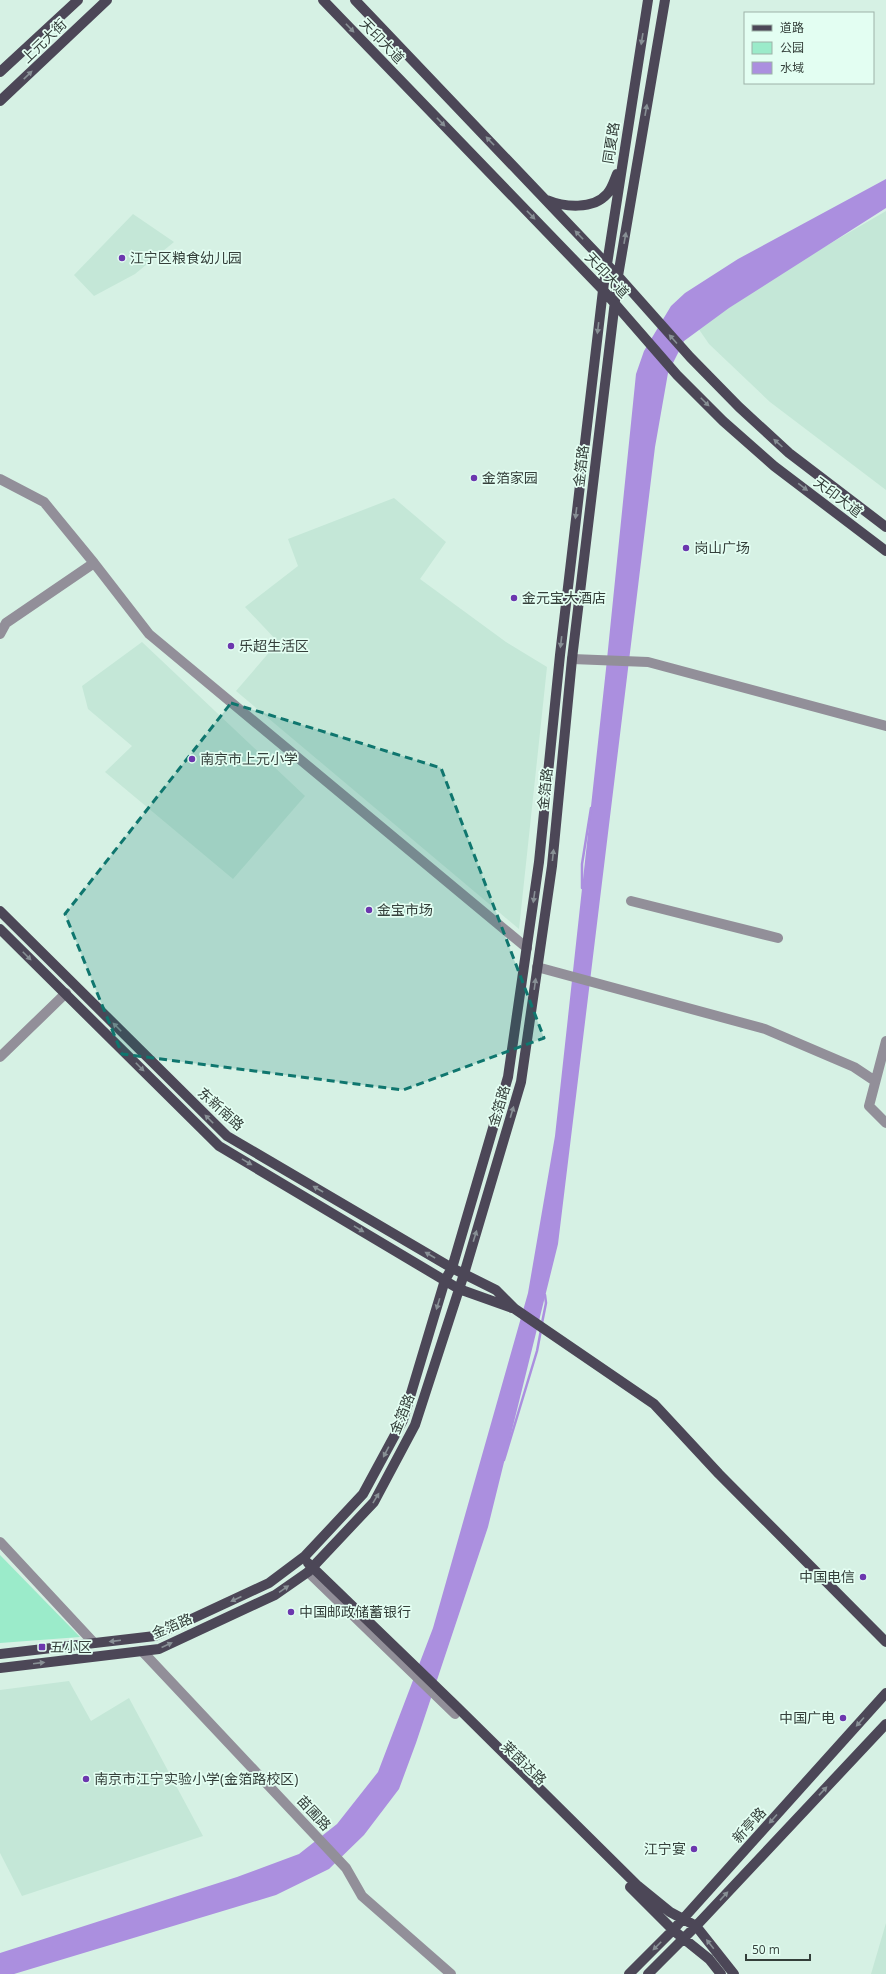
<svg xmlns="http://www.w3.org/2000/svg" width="886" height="1974" viewBox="0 0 886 1974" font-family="'Open Sans','Noto Sans SC',sans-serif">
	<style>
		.built { fill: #c4e7d7 }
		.park { fill: #9bebca }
		.water { fill: #ab8fdf }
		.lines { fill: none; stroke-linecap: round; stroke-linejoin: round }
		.stream { stroke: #ab8fdf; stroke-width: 2.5 }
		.minor { stroke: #928f99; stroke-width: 10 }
		.major { stroke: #4c4757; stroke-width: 10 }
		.oneway { fill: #889095 }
		.marked { fill: #0f766e; fill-opacity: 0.2; stroke: #0f766e; stroke-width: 3; stroke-dasharray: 8 5; stroke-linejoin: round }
		.poi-dot { fill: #6c37ae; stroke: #e3fef2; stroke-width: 1.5 }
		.labels { text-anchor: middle; stroke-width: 3.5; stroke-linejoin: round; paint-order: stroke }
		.street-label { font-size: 14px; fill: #343f3a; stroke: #e3fef2 }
		.poi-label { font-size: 14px; fill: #343f3a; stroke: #e3fef2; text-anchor: start }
	</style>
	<rect width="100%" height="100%" fill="#d6f1e4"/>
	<path class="built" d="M 886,211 L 886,490 L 770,402 L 709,344 L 698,328 L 795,264 Z
		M 133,214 L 174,242 L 135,274 L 94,296 L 74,275 Z
		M 394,498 L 446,542 L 420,579 L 506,642 L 547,667 L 519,929 L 236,691 L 278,642 L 245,607 L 298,566 L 288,539 Z
		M 142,642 L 305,796 L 233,879 L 105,772 L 132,746 L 88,709 L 82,686 Z
		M 69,1681 L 91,1721 L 129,1698 L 203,1836 L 22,1896 L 0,1853 L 0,1690 Z
		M 886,1923 L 886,1974 L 871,1974 Z"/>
	<path class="park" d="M 0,1555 L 80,1637 L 0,1643 Z"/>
	<path class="water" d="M 886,179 L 886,208 L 729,308 L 684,341 L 668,373 L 655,447 L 558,1244 L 488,1527 L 416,1743 L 399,1789 L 364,1835 L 329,1869 L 276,1895 L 14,1974 L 0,1974 L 0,1953 L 237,1877 L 299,1854 L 337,1824 L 378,1772 L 433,1628 L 528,1293 L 555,1136 L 606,669 L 636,374 L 644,351 L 671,306 L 685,293 L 738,259 Z"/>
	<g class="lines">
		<path class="stream" d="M 582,888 L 582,864 L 591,808
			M 542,1323 L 546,1303 L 545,1295
			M 504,1460 L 537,1351 L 541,1330"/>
		<path class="minor" d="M 0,479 L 44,502 L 94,563
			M 0,634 L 6,623 L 94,563 L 149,634 L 527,948
			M 572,659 L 648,662 L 886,726
			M 631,901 L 778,938
			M 537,967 L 765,1029 L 854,1067 L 875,1081
			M 886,1041 L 869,1106 L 886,1123
			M 0,1057 L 66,993
			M 0,1542 L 94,1643
			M 308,1572 L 455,1714
			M 142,1651 L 346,1868 L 362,1896 L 451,1974"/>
		<path class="major" d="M 323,0 L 603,290 L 677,375 L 723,421 L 774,466 L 886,551
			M 355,0 L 618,276 L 690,357 L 739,407 L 789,453 L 886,527
			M 0,72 L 78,0
			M 0,101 L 107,0
			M 547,200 C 564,207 593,210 607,194 C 612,189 614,181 617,174
			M 0,911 L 227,1136 L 452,1268 L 496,1290 L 515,1309 L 654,1404 L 719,1474 L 886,1642
			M 0,929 L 219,1146 L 459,1289 L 512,1308
			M 308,1563 L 455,1705 L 638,1886 L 670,1912 L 696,1926 L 734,1974
			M 0,1654 L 155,1636 L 269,1583 L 305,1556 L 363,1494 L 403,1420 L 445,1280 L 452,1268 L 508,1077 L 539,862 L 560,655 L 603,290 L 648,0
			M 0,1668 L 159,1649 L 275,1595 L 308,1572 L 374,1502 L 415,1425 L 464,1274 L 521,1082 L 552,866 L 572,659 L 618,276 L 665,0
			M 630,1887 L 673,1930 L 709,1959 L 721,1974
			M 629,1974 L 673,1930 L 886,1693
			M 648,1974 L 696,1926 L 886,1724"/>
	</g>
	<defs><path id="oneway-solid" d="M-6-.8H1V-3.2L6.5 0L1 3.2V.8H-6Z"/></defs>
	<g class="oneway">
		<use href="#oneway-solid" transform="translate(350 28) rotate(46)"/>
		<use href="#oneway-solid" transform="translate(642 39) rotate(99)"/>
		<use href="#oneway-solid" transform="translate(28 75) rotate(-44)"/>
		<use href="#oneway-solid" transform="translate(646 110) rotate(-80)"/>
		<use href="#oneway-solid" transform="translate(441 122) rotate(46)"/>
		<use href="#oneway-solid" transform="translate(490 141) rotate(-134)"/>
		<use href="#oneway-solid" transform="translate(531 215) rotate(46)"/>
		<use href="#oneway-solid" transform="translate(579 235) rotate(-134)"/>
		<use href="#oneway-solid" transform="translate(625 238) rotate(-80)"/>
		<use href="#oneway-solid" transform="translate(598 328) rotate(97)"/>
		<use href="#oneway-solid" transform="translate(673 339) rotate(-132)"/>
		<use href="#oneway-solid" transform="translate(705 402) rotate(45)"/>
		<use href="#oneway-solid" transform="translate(778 443) rotate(-138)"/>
		<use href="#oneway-solid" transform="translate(803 487) rotate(37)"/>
		<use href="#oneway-solid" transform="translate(576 513) rotate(97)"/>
		<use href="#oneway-solid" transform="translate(561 642) rotate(97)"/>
		<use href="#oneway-solid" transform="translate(553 855) rotate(-84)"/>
		<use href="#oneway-solid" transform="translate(534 897) rotate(98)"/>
		<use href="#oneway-solid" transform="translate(27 956) rotate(45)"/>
		<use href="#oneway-solid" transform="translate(535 984) rotate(-82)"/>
		<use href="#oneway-solid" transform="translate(117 1027) rotate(-135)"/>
		<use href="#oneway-solid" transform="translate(140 1067) rotate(45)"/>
		<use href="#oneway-solid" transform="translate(512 1112) rotate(-73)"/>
		<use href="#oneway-solid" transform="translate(209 1119) rotate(-135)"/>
		<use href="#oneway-solid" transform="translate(247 1162) rotate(31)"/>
		<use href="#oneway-solid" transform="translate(318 1189) rotate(-150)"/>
		<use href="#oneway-solid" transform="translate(359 1229) rotate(31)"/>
		<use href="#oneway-solid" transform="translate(475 1236) rotate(-73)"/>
		<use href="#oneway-solid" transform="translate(430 1255) rotate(-150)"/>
		<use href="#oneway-solid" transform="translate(438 1304) rotate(107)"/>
		<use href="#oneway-solid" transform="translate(386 1452) rotate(118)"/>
		<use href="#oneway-solid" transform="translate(376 1498) rotate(-59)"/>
		<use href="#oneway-solid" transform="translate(284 1589) rotate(-35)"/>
		<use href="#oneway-solid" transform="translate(236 1599) rotate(155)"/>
		<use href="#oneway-solid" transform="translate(115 1641) rotate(173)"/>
		<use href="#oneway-solid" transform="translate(167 1645) rotate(-25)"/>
		<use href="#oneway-solid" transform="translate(39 1663) rotate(-7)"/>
		<use href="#oneway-solid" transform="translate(860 1722) rotate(132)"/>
		<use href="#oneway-solid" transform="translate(823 1791) rotate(-47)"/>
		<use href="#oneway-solid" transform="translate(773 1819) rotate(132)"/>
		<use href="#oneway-solid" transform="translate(724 1896) rotate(-47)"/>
		<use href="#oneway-solid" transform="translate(710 1944) rotate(-129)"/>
		<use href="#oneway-solid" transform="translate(657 1946) rotate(135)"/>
	</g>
	<path class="marked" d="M 231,703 L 441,768 L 544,1038 L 403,1090 L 122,1054 L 65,914 Z"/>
	<g class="poi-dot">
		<circle cx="122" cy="258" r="4"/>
		<circle cx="474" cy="478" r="4"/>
		<circle cx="686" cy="548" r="4"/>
		<circle cx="514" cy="598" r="4"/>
		<circle cx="231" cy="646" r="4"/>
		<circle cx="192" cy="759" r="4"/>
		<circle cx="369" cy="910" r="4"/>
		<circle cx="863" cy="1577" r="4"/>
		<circle cx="291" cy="1612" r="4"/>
		<rect x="38" y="1643" width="8" height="8" rx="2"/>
		<circle cx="843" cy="1718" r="4"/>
		<circle cx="86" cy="1779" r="4"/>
		<circle cx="694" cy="1849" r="4"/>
	</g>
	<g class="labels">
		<g class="street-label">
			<text transform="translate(44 41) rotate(-44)" y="5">上元大街</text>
			<text transform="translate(382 41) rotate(46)" y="5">天印大道</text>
			<text transform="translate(611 143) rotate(-81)" y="5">同夏路</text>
			<text transform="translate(607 275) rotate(47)" y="5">天印大道</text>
			<text transform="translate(581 466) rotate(-83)" y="5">金箔路</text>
			<text transform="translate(838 497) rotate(37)" y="5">天印大道</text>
			<text transform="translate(545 789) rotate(-84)" y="5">金箔路</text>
			<text transform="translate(499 1106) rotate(-73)" y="5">金箔路</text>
			<text transform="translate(221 1109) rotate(42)" y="5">东新南路</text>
			<text transform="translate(402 1414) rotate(-68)" y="5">金箔路</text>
			<text transform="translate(172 1626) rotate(-23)" y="5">金箔路</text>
			<text transform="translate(524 1763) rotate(44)" y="5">莱茵达路</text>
			<text transform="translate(314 1813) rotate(47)" y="5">苗圃路</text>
			<text transform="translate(749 1825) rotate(-48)" y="5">新亭路</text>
		</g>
		<g class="poi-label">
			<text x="130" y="263">江宁区粮食幼儿园</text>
			<text x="482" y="483">金箔家园</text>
			<text x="694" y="553">岗山广场</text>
			<text x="522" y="603">金元宝大酒店</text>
			<text x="239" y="651">乐超生活区</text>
			<text x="200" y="764">南京市上元小学</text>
			<text x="377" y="915">金宝市场</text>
			<text x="855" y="1582" text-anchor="end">中国电信</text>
			<text x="299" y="1617">中国邮政储蓄银行</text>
			<text x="50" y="1652">五小区</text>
			<text x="835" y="1723" text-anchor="end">中国广电</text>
			<text x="94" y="1784">南京市江宁实验小学(金箔路校区)</text>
			<text x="686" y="1854" text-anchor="end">江宁宴</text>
		</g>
	</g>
	<rect x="744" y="12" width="130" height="72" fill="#e3fef2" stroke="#9db2a8"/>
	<rect x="752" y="25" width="20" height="6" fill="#4c4757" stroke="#9db2a8"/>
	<text x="780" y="32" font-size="12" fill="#343f3a">道路</text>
	<rect x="752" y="42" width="20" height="12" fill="#9bebca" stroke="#9db2a8"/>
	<text x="780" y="52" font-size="12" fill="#343f3a">公园</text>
	<rect x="752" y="62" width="20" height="12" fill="#ab8fdf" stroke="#9db2a8"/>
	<text x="780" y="72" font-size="12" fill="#343f3a">水域</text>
	<path d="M746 1954v6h64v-6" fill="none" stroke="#343f3a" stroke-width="2"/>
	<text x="752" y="1954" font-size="12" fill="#343f3a" stroke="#e3fef2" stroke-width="3" paint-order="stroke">50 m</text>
</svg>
